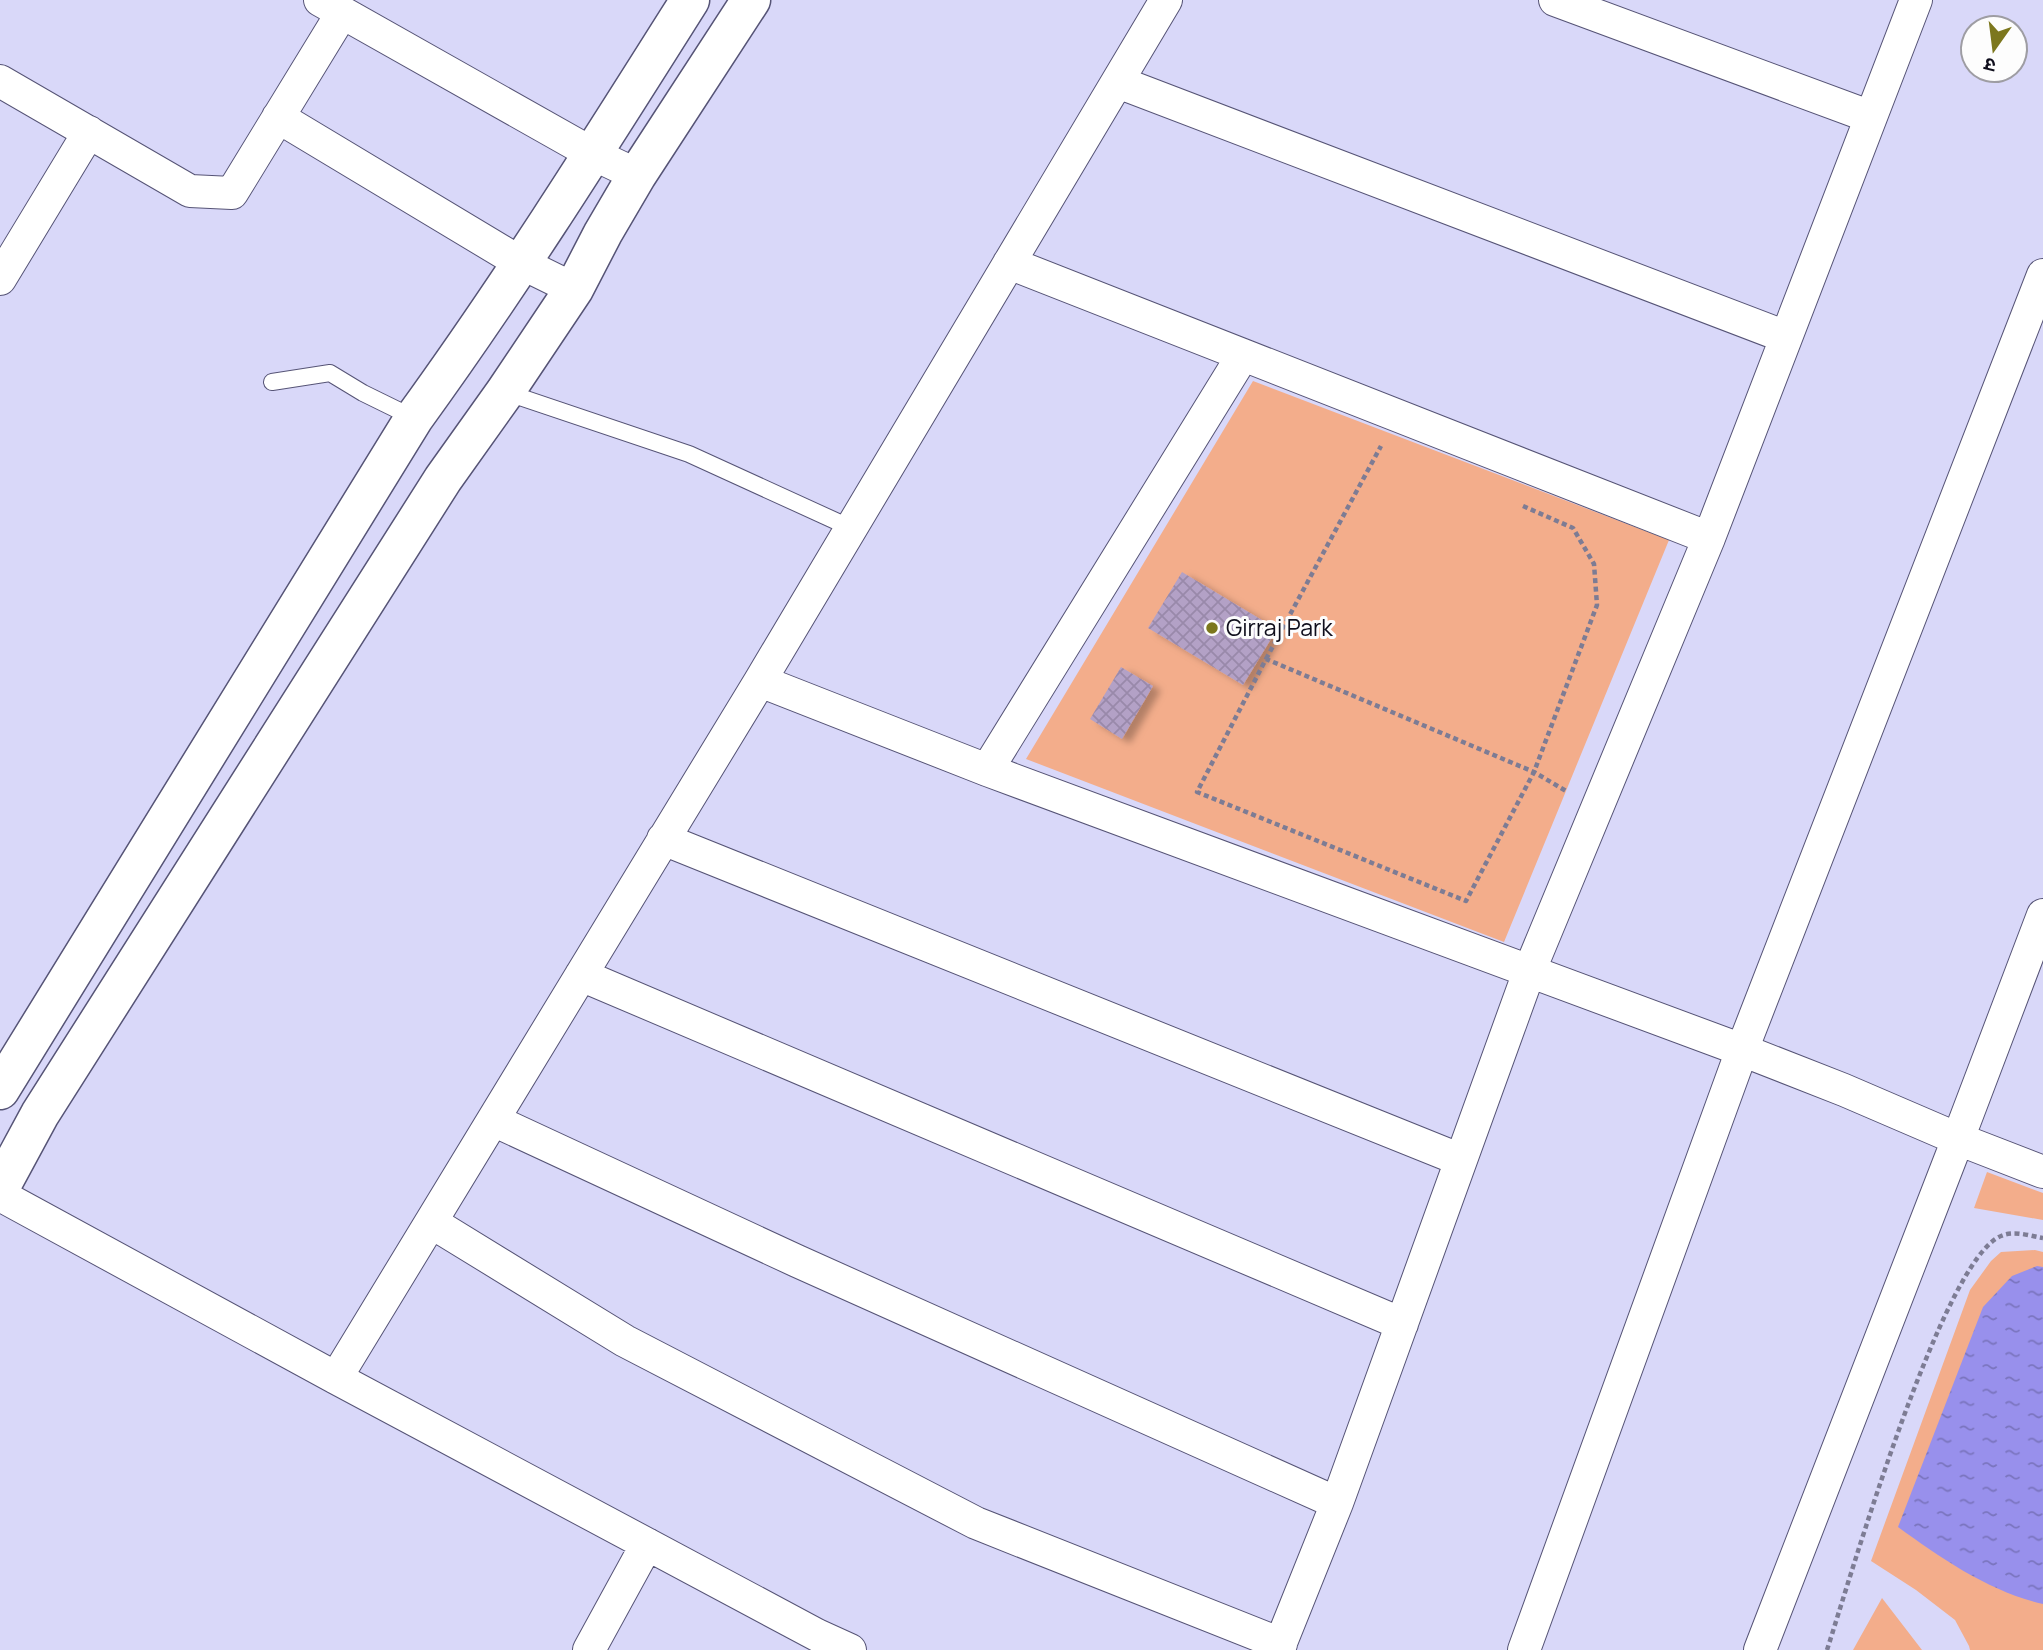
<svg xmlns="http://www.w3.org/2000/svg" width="2043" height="1650" viewBox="0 0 2043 1650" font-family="Manrope,'Noto Sans Devanagari',sans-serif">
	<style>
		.park { fill: #f3ad8b }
		.water { fill: url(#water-ripples) }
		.building { fill: url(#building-cross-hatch); filter: url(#shadow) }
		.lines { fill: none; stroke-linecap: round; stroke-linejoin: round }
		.lane-casing { stroke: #565476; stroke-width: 18 }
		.street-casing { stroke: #565476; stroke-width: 34 }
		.primary-casing { stroke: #565476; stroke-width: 41 }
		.path { stroke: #7d7c94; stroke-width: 4.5; stroke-dasharray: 5 3.5; stroke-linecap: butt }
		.lane { stroke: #fff; stroke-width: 16 }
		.street { stroke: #fff; stroke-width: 32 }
		.primary { stroke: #fff; stroke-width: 38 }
		.poi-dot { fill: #7c771d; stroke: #fdfdfd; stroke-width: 2.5 }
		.labels { text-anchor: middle; stroke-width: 6; stroke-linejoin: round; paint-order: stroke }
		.poi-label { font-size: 23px; fill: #0f0e1c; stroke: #fdfdfd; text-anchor: start }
	</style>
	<defs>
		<pattern id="water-ripples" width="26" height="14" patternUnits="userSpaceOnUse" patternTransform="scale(1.75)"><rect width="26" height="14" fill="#9890ec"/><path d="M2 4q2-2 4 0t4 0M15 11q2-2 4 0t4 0" fill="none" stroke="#7a74be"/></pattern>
		<pattern id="building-cross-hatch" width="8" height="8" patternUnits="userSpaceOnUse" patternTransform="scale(1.75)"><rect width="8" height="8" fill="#b3a1c6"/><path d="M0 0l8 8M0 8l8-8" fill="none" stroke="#9989aa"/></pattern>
		<filter id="shadow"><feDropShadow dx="8" dy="4.5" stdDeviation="3.5" flood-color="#0004"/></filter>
	</defs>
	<rect width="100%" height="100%" fill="#d9d8f9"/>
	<path class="park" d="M 1253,381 L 1669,540 L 1504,942 L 1026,759 Z
		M 1987,1172 L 2043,1193 L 2043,1220 L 1974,1208 Z
		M 2035,1250 L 2043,1252 L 2043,1650 L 1970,1650 L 1969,1646 L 1955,1620 L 1916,1590 L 1871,1561 L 1970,1290 L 1991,1261 L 2001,1252 Z
		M 1882,1598 L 1922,1650 L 1853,1650 Z"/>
	<path class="water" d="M 2037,1266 L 2043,1267 L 2043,1604 C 1990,1592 1942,1559 1898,1527 L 1983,1307 L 2012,1276 Z"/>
	<path class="building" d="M 1182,572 L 1277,629 L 1243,685 L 1148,628 Z
		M 1121,667 L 1153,686 L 1122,739 L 1090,719 Z"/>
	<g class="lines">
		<g class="lane-casing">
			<path id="lane" d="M 272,382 L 330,373 L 363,393 L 414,418
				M 505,392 L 689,454 L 851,528"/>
		</g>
		<g class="street-casing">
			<path id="street" d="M 320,0 L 593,154 L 637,175
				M 1555,0 L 1871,117
				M 0,81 L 190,191 L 232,193 L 342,13
				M 1118,82 L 1786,337
				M 278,117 L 521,263 L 574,289
				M 1009,263 L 1709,538
				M 0,279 L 89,132
				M 760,681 L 987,770 L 1742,1050 L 1844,1090 L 1958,1139 L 2043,915
				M 987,770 L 1243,355
				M 663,839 L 1461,1160
				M 581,975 L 1402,1324
				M 493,1120 L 797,1261 L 1337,1503
				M 0,1195 L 336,1378 L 817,1635 L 850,1650
				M 431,1222 L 625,1341 L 976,1523 L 1281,1644
				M 336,1378 L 760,681 L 1166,0
				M 589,1650 L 647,1544
				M 1278,1650 L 1337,1503 L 1529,972 L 1709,538 L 1916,0
				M 1524,1650 L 1742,1050 L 2043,275
				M 1760,1650 L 1958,1139 L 2043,1172"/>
		</g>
		<g class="primary-casing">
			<path id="primary" d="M 0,1090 L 414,418 C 512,283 601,141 690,0
				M 0,1188 L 40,1114 L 443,479 L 505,392 L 574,289 L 603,233 L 637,175 L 751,0"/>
		</g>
		<path class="path" d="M 1523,506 L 1573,528 L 1594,564 L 1597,605 L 1534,772 L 1466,901 L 1197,792 L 1266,659 L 1534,772 L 1566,791
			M 1266,659 L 1381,446
			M 1827,1650 C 1850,1579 1942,1260 2001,1236 C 2014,1230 2030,1236 2043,1238"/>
		<use href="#lane" class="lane"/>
		<use href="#street" class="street"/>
		<use href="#primary" class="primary"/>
	</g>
	<circle class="poi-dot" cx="1212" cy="628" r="7"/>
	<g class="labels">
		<g class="poi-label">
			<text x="1226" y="636">Girraj Park</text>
		</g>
	</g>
	<g transform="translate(1994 49) rotate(194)"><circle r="33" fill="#fdfdfd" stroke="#9e9da3" stroke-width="2"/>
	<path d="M0-5L12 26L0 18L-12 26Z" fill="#7c771d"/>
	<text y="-10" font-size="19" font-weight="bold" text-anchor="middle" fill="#0f0e1c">उ</text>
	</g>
</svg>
